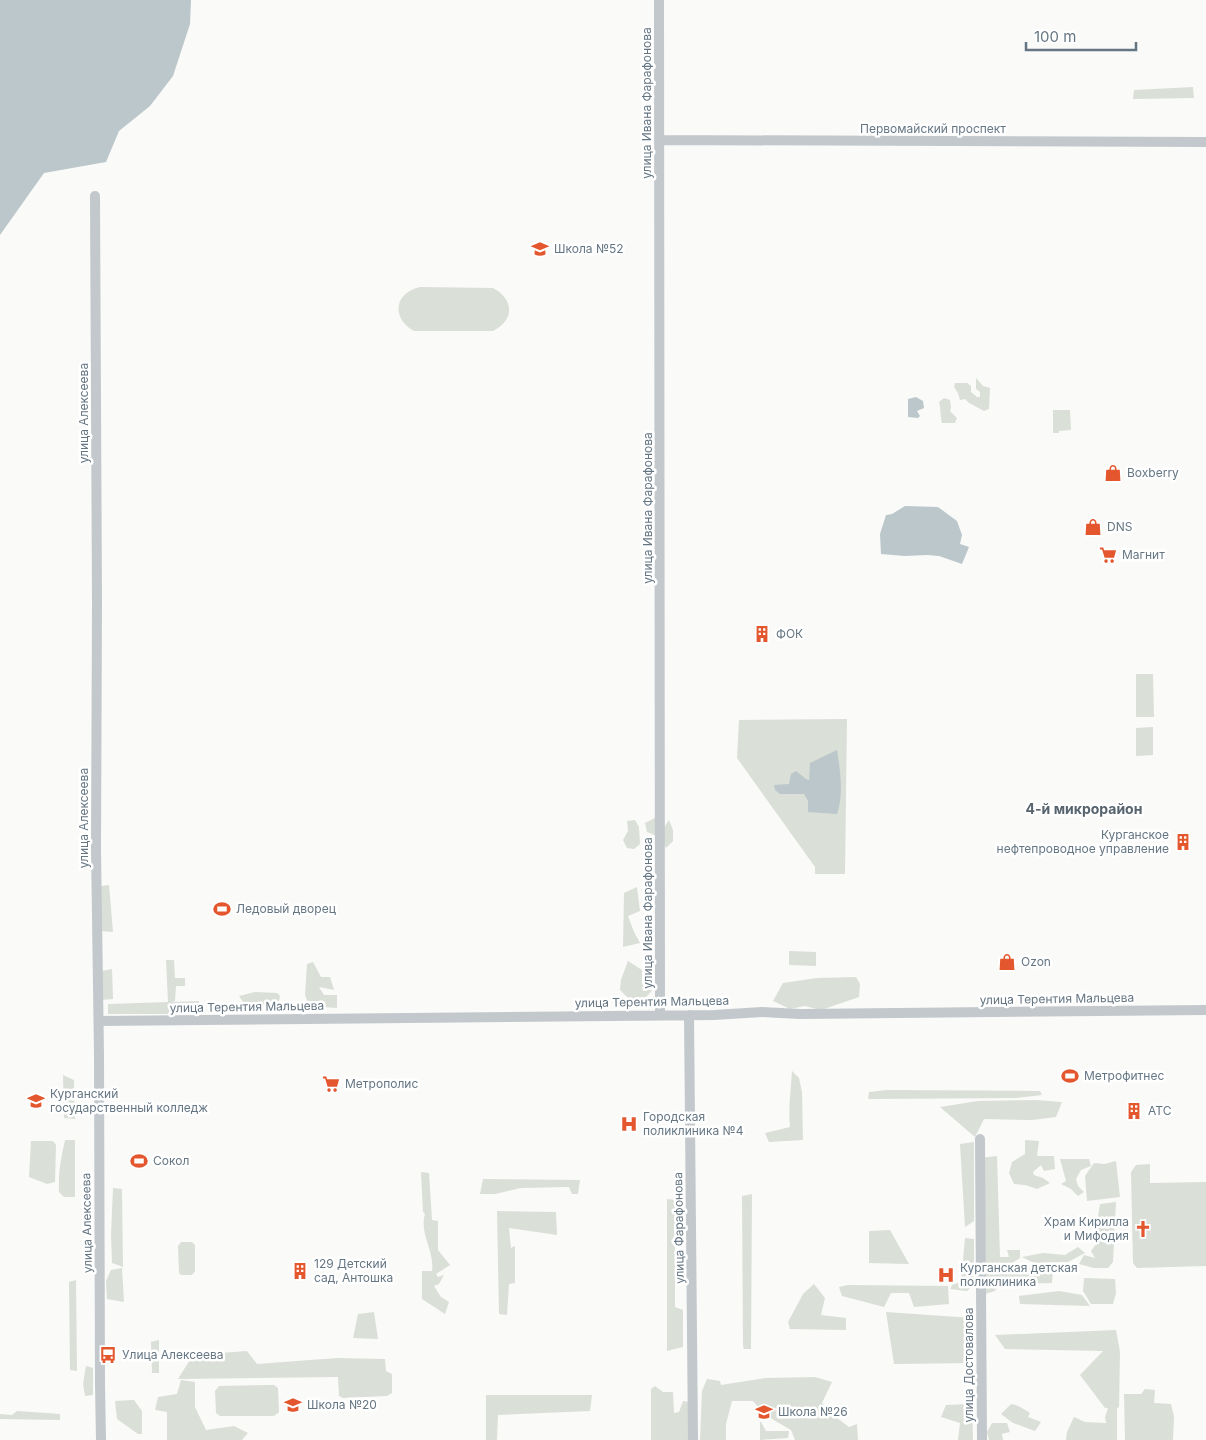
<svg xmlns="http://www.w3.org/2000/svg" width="1206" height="1440" viewBox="0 0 1206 1440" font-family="Inter,sans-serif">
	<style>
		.green { fill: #dadfd7 }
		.water { fill: #bbc7cb }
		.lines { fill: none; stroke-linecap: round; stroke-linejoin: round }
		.minor { stroke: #c3c8cc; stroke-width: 10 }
		.labels { text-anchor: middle; stroke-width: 5; stroke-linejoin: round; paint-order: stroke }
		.street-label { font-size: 12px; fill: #657683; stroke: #fff }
		.poi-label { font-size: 12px; fill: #657683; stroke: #fff; text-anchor: start }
		.neighbourhood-label { font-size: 14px; font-weight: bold; fill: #57646e; stroke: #fff }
	</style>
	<rect width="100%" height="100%" fill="#fafaf8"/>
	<path class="green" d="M 1193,87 L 1194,98 L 1133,99 L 1134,90 Z
		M 420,287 L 493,288 C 514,299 515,320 493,331 L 414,331 C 391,318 394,293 420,287 Z
		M 976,378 L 983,386 L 990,388 L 989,409 L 984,411 L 969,403 L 965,399 L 960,400 L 958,393 L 954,387 L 955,383 L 967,383 L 971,386 L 971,392 L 977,397 L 980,397 L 980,392 L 976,389 Z
		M 944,398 L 950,400 L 951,407 L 950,411 L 957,418 L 955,423 L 942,423 C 940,415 941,409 939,402 Z
		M 1053,410 L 1070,410 L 1071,430 L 1059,431 L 1059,433 L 1053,433 Z
		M 1136,674 L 1153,674 L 1154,717 L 1136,717 Z
		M 847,719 L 845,874 L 815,874 L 815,867 L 737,758 L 739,720 Z
		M 1153,727 L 1153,755 L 1136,756 L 1136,728 Z
		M 659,816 L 663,829 L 669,820 L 673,830 L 673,841 L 666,848 L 662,838 L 647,832 L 645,823 Z
		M 635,820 L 639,827 L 640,844 L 634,849 L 627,848 L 623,840 L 628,831 L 627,821 Z
		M 109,885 L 113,932 L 100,931 L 101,886 Z
		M 637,887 L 640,911 L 628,916 L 634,932 L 640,943 L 623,947 L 624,893 Z
		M 789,951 L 816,952 L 816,966 L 789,965 Z
		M 166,960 L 174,960 L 175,978 L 185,978 L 185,986 L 176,986 L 175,1001 L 172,1002 L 199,1001 L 196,1014 L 108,1014 L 108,1004 L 168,1002 Z
		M 628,961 L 642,970 L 642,984 L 652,991 L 643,1000 L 628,998 L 620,990 L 621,980 Z
		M 313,962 L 321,977 L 330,977 L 334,990 L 319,987 L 324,995 L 337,995 L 337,1008 L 309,1006 L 305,995 L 307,964 Z
		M 112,969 L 113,999 L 100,1000 L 102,971 Z
		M 856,977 L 860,984 L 859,997 L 821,1010 L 805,1006 L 790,1009 L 773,1001 L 783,983 L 817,978 Z
		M 255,992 L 277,993 L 280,996 L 278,1006 L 245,1005 L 239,996 Z
		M 792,1071 L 799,1078 L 802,1092 L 803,1140 L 769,1142 L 765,1133 L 790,1127 C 788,1108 791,1090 792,1071 Z
		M 63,1075 L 74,1080 L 75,1119 L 64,1118 Z
		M 887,1090 L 1040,1091 L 1042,1095 L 1016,1098 L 868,1099 L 869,1092 Z
		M 1036,1100 L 1062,1102 L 1056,1117 L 1032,1120 L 984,1119 L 975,1137 L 940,1107 L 978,1101 Z
		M 65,1140 L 75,1140 L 75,1197 L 64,1197 L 59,1192 C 58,1174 61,1158 65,1140 Z
		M 1025,1140 L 1039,1141 L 1037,1156 L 1054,1156 L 1055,1169 L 1044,1171 L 1041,1165 L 1033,1172 L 1034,1175 L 1043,1178 L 1050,1183 L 1037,1189 L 1025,1185 L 1014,1184 L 1009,1173 L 1012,1162 L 1025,1154 Z
		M 31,1141 L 53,1141 L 56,1145 L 55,1182 L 47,1184 L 29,1177 Z
		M 974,1142 L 974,1221 L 965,1227 L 960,1144 Z
		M 997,1156 L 1000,1257 L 1009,1257 L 1007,1250 L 1020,1250 L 1020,1258 L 1012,1263 L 1008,1271 L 1011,1273 L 1021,1272 L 1021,1263 L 1027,1263 L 1028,1268 L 1035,1270 L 1053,1269 L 1052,1283 L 1000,1284 L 1000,1281 L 995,1291 L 982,1295 L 980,1158 Z
		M 1060,1159 L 1089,1159 L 1091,1166 L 1081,1170 L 1076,1179 L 1078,1186 L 1084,1192 L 1078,1196 L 1071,1189 L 1061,1184 L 1066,1181 Z
		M 1116,1161 L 1120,1197 L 1087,1201 L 1085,1176 L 1094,1163 L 1104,1164 Z
		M 1150,1164 L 1150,1183 L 1206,1182 L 1206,1266 L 1137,1268 L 1133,1263 L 1131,1172 L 1136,1165 Z
		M 421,1172 L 429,1173 L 432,1220 L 438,1221 L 438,1250 L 450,1265 L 436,1274 L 438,1277 L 444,1275 L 439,1284 L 434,1286 L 441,1297 L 449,1302 L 445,1314 L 422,1299 L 422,1271 L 432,1271 C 435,1251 419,1234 425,1214 L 423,1212 Z
		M 483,1179 L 580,1180 L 578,1194 L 572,1194 L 569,1187 L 521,1188 L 495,1194 L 480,1194 Z
		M 113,1188 L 122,1189 L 123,1267 L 112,1263 L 111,1235 Z
		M 752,1194 L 751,1349 L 744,1349 L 743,1346 L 742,1196 Z
		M 667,1199 L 675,1200 L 675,1307 L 683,1310 L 683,1347 L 667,1351 Z
		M 1116,1202 L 1113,1262 L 1108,1268 L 1094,1268 L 1079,1264 L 1084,1255 L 1095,1258 L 1091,1251 L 1097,1243 L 1097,1223 L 1100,1204 Z
		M 497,1211 L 556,1212 L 557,1235 L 509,1228 L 511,1248 L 515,1246 L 515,1283 L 509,1284 L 507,1315 L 499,1314 Z
		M 890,1230 L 909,1264 L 869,1263 L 869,1231 Z
		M 965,1238 L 974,1239 L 974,1284 L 967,1291 L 950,1289 L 952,1285 L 961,1282 Z
		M 181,1242 L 192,1242 L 195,1245 L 195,1271 L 192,1275 L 181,1275 L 179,1273 L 178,1246 Z
		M 1078,1247 L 1085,1253 L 1068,1262 L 1034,1263 L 1022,1257 L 1043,1253 L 1065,1255 Z
		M 122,1268 L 124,1302 L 107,1299 L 106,1281 L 111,1270 Z
		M 1084,1278 L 1115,1279 L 1116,1293 L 1113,1304 L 1091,1304 L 1083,1291 Z
		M 76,1280 L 77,1371 L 70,1370 L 69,1282 Z
		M 814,1284 L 825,1298 L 821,1315 L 846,1318 L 846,1330 L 790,1329 L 788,1322 L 803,1294 Z
		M 848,1285 L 948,1286 L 949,1304 L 914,1307 L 909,1293 L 891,1293 L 884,1307 L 842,1296 L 839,1287 Z
		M 1059,1291 L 1082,1295 L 1090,1306 L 1020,1304 L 1019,1296 Z
		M 374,1312 L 378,1339 L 353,1338 L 358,1314 Z
		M 886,1312 L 972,1318 L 974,1363 L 894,1364 Z
		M 1116,1330 L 1120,1352 L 1119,1407 L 1117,1408 L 1117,1440 L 1066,1440 L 1067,1432 L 1074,1417 L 1085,1422 L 1106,1423 L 1105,1417 L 1108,1408 L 1105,1408 L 1080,1375 L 1103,1351 L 1005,1349 L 995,1335 Z
		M 159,1340 L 159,1373 L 152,1373 L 151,1342 Z
		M 247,1351 L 257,1364 L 337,1358 L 385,1359 L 386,1371 L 392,1374 L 392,1393 L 387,1396 L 343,1398 L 339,1396 L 338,1377 L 178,1379 L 193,1355 Z
		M 86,1366 L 93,1368 L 93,1395 L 85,1396 L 83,1384 Z
		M 815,1377 L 832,1382 L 822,1403 L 832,1414 L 849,1427 L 857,1424 L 858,1440 L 795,1440 L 791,1430 L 765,1415 L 753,1401 L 732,1401 L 726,1424 L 726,1440 L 700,1440 L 702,1391 L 707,1379 L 720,1381 L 721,1385 L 765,1378 Z
		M 181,1380 L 195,1382 L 195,1407 L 206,1430 L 234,1426 L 248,1433 L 242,1440 L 167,1440 L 167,1412 L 155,1410 L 158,1397 L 177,1394 Z
		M 274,1385 L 278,1388 L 279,1412 L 274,1416 L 220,1416 L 216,1413 L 215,1391 L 219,1386 Z
		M 655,1386 L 663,1392 L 673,1392 L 674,1413 L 679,1412 L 683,1401 L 690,1402 L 691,1440 L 651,1440 L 651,1389 Z
		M 1145,1389 L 1155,1390 L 1154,1403 L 1171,1404 L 1174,1416 L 1173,1440 L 1125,1440 L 1124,1394 L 1141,1394 Z
		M 486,1395 L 592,1395 L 590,1411 L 498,1415 L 497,1440 L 486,1440 Z
		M 134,1400 L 142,1411 L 142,1434 L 138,1434 L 117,1419 L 115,1401 Z
		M 972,1404 L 973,1440 L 958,1440 L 960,1423 L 941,1417 L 946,1405 Z
		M 1011,1404 C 1018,1405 1024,1409 1030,1413 L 1028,1417 L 1041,1422 L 1035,1431 L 1013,1423 L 1001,1414 Z
		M 17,1411 L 60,1414 L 60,1420 L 0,1419 L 0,1414 L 12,1415 Z
		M 760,1422 L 761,1422 L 766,1431 L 789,1431 L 788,1438 L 760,1440 Z
		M 992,1423 L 1007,1423 L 1010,1432 L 1002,1434 L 1003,1440 L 989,1440 L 987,1432 Z"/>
	<path class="water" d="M 0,0 L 191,0 L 190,24 L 173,76 L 150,106 L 119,131 L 106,162 L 44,173 L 0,235 Z
		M 916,397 L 923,401 L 924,408 L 917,411 L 920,416 L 918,418 L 908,417 L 908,399 Z
		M 905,506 L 938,507 L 957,521 L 962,535 L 960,544 L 969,547 L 962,564 L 939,556 L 927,555 L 905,556 L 881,554 L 880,534 L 886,515 L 892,514 Z
		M 837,750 C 840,770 844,794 837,814 L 808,812 L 808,801 L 804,794 L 780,794 L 775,790 L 774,785 L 789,784 L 791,774 L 796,771 L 806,779 L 809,780 L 810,763 Z"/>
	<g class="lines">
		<path class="minor" d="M 659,0 L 660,1015
			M 660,140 L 1206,142
			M 95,196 L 97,604 L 96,849 L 99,1054 L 100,1384 L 101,1440
			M 689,1015 L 693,1440
			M 99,1021 L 714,1015 L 762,1012 L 800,1014 L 1206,1010
			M 980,1139 L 982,1440"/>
	</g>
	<defs>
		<g id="school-bare" transform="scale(1.35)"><path d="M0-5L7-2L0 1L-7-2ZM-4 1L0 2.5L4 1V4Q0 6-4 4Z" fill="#e4572e" stroke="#fff" stroke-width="2.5" paint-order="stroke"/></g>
		<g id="shop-bare" transform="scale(1.35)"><path d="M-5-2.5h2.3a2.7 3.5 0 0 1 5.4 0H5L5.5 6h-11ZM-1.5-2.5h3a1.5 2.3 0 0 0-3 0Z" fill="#e4572e" stroke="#fff" stroke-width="2.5" paint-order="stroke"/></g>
		<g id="supermarket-bare" transform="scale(1.35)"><path d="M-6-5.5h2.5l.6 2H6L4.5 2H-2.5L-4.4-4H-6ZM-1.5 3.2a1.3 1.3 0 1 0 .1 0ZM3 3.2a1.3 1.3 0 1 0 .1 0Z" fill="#e4572e" stroke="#fff" stroke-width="2.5" paint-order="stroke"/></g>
		<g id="building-bare" transform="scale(1.35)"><path d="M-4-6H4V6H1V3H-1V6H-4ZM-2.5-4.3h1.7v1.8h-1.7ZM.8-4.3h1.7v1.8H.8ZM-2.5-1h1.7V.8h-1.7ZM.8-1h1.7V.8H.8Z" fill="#e4572e" stroke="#fff" stroke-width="2.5" paint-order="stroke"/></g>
		<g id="stadium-bare" transform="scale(1.35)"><path d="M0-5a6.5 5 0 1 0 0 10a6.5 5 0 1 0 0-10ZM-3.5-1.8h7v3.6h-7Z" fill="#e4572e" stroke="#fff" stroke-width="2.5" paint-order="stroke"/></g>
		<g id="university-bare" transform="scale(1.35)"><path d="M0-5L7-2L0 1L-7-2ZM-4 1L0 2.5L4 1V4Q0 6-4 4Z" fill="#e4572e" stroke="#fff" stroke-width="2.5" paint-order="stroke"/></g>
		<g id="hospital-bare" transform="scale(1.35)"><path d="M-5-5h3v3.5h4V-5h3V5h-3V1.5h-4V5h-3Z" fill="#e4572e" stroke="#fff" stroke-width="2.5" paint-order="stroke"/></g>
		<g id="church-bare" transform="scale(1.35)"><path d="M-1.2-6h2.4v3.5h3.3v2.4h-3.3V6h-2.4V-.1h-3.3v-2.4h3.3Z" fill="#e4572e" stroke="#fff" stroke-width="2.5" paint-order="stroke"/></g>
		<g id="bus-bare" transform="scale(1.35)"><path d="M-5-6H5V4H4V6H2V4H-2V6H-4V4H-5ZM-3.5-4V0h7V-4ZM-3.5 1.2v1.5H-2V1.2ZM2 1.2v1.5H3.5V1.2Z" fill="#e4572e" stroke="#fff" stroke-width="2.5" paint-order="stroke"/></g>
	</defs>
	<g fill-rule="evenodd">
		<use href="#school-bare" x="540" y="249"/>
		<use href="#shop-bare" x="1113" y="473"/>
		<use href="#shop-bare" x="1093" y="527"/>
		<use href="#supermarket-bare" x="1108" y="555"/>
		<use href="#building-bare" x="762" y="634"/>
		<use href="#building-bare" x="1183" y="842"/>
		<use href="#stadium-bare" x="222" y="909"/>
		<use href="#shop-bare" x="1007" y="962"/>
		<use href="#stadium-bare" x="1070" y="1076"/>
		<use href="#supermarket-bare" x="331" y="1084"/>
		<use href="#university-bare" x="36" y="1101"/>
		<use href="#building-bare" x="1134" y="1111"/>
		<use href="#hospital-bare" x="629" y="1124"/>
		<use href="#stadium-bare" x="139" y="1161"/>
		<use href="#church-bare" x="1143" y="1229"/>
		<use href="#building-bare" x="300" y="1271"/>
		<use href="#hospital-bare" x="946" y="1275"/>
		<use href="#bus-bare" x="108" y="1355"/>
		<use href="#school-bare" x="293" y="1405"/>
		<use href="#school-bare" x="764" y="1412"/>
	</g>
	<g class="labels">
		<g class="street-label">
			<text transform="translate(647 103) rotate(-90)" y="4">улица Ивана Фарафонова</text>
			<text x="933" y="133">Первомайский проспект</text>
			<text transform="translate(84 413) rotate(-90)" y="4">улица Алексеева</text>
			<text transform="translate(648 508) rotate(-90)" y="4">улица Ивана Фарафонова</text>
			<text transform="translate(84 818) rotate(-90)" y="4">улица Алексеева</text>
			<text transform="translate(648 913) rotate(-90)" y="4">улица Ивана Фарафонова</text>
			<text transform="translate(1057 999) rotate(-1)" y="4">улица Терентия Мальцева</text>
			<text transform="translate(652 1002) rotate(-1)" y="4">улица Терентия Мальцева</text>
			<text transform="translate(247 1007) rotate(-1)" y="4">улица Терентия Мальцева</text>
			<text transform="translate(87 1223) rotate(-91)" y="4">улица Алексеева</text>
			<text transform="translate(679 1228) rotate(-91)" y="4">улица Фарафонова</text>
			<text transform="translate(969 1365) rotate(-90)" y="4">улица Достовалова</text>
		</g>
		<g class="poi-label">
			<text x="554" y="253">Школа №52</text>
			<text x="1127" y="477">Boxberry</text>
			<text x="1107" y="531">DNS</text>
			<text x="1122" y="559">Магнит</text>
			<text x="776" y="638">ФОК</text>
			<text x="1169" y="839" text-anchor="end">Курганское<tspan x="1169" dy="14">нефтепроводное управление</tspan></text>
			<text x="236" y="913">Ледовый дворец</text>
			<text x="1021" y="966">Ozon</text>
			<text x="1084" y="1080">Метрофитнес</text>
			<text x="345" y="1088">Метрополис</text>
			<text x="50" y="1098">Курганский<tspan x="50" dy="14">государственный колледж</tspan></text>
			<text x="1148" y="1115">АТС</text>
			<text x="643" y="1121">Городская<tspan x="643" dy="14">поликлиника №4</tspan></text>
			<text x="153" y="1165">Сокол</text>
			<text x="1129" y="1226" text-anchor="end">Храм Кирилла<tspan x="1129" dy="14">и Мифодия</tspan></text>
			<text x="314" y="1268">129 Детский<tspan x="314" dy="14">сад, Антошка</tspan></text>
			<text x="960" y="1272">Курганская детская<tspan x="960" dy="14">поликлиника</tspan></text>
			<text x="122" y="1359">Улица Алексеева</text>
			<text x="307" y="1409">Школа №20</text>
			<text x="778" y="1416">Школа №26</text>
		</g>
		<g class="neighbourhood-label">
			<text x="1084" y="814">4-й микрорайон</text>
		</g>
	</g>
	<path d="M1026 42v8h110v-8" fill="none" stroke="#657683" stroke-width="2.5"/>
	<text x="1034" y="42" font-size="15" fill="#657683" stroke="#ffffff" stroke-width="4" paint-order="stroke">100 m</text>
</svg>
